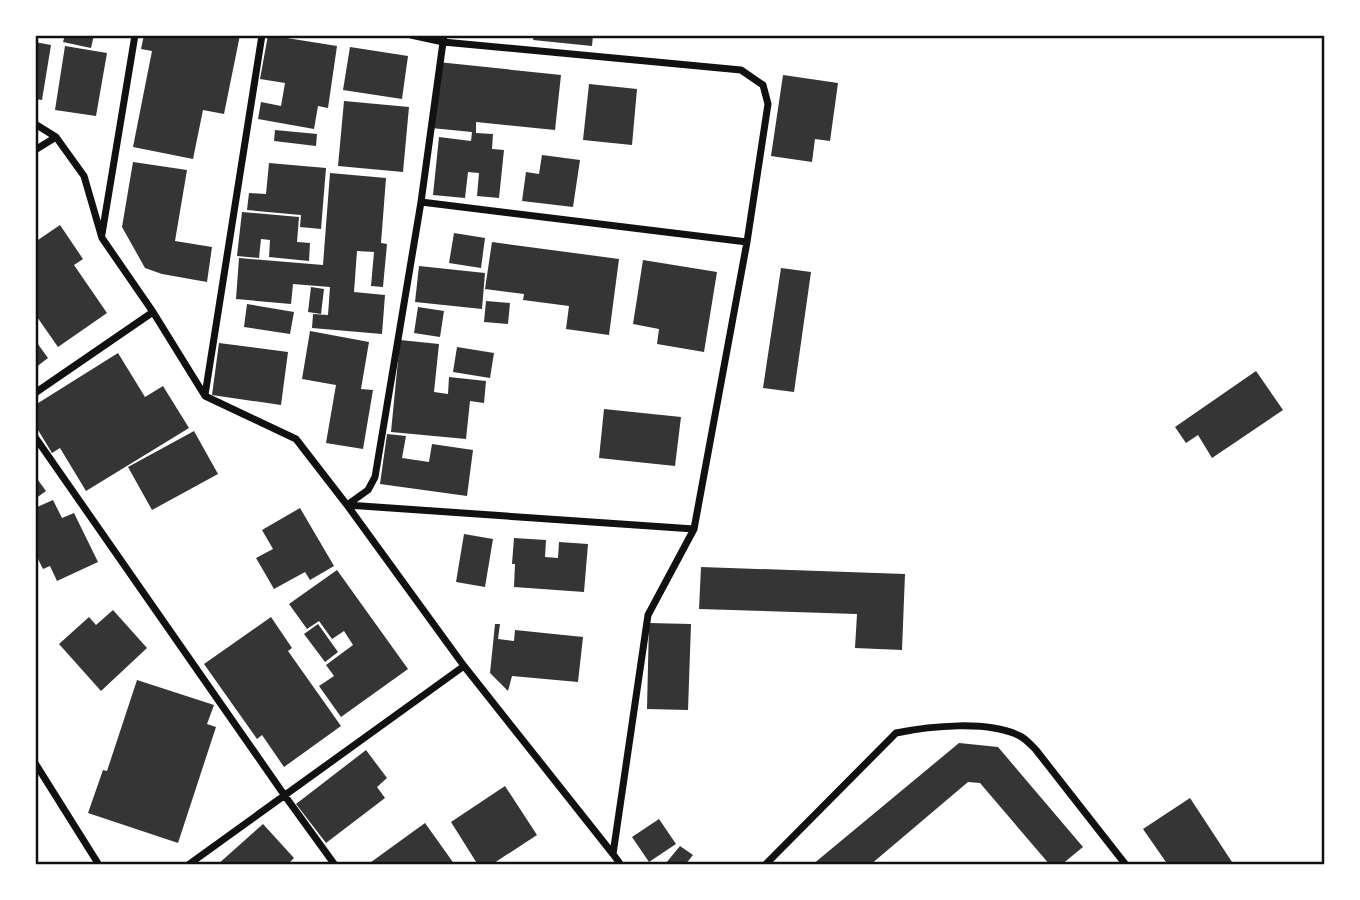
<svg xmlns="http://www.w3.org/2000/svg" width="1360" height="900" viewBox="0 0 1360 900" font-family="'DejaVu Sans',sans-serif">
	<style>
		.building { fill: #353535 }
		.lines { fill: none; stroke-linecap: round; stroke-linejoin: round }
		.minor { stroke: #111; stroke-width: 7 }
		.neatline { fill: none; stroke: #111; stroke-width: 2.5 }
	</style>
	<rect width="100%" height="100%" fill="#fff"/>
	<path class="building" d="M 65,35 L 94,35 L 91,48 L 63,42 Z
		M 144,35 L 240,35 L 224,114 L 203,110 L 193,159 L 133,147 L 152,51 L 141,49 Z
		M 268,35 L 337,46 L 328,108 L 318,106 L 314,129 L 258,119 L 261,102 L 281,106 L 285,83 L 260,79 Z
		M 534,35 L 593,35 L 592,46 L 533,40 Z
		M 35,42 L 51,45 L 42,100 L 35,99 Z
		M 65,46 L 107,53 L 96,116 L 55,110 Z
		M 350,47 L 408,56 L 402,99 L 343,90 Z
		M 438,62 L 561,75 L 555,130 L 476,122 L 476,133 L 493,134 L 492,149 L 504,150 L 499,198 L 477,196 L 479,173 L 468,172 L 465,198 L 433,195 L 439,137 L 471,141 L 472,132 L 431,128 Z
		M 783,75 L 838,83 L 830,141 L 815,139 L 812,162 L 771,156 Z
		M 589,84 L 637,89 L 632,145 L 583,140 Z
		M 344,101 L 409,107 L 403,172 L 338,166 Z
		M 275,130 L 317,134 L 316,146 L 274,141 Z
		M 542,155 L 580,160 L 573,207 L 522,201 L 526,172 L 539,174 Z
		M 133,162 L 187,170 L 175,241 L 212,247 L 207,282 L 162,274 L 145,268 L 122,227 Z
		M 269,163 L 326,168 L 321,229 L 300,227 L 301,215 L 247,210 L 249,193 L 266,194 Z
		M 330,173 L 386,178 L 381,243 L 387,244 L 383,287 L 371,286 L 374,252 L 357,251 L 354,292 L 385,295 L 382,334 L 312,328 L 313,314 L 328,315 L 330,287 L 293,284 L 291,304 L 236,299 L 239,258 L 323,265 Z
		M 242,212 L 299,217 L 297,242 L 310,243 L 309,261 L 269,257 L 270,240 L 261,239 L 259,258 L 237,256 Z
		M 60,225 L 83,259 L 74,265 L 107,313 L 58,347 L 35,314 L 35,242 Z
		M 454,233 L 485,238 L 481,268 L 449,263 Z
		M 492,242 L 619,259 L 609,335 L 566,329 L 569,306 L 523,300 L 524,294 L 485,289 Z
		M 643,260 L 717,272 L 704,352 L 657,344 L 659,329 L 633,324 Z
		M 419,266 L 485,273 L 482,309 L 415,302 Z
		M 781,268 L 811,272 L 794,392 L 763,388 Z
		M 311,287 L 324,289 L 321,314 L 308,312 Z
		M 486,301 L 510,303 L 508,324 L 484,322 Z
		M 247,304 L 294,312 L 290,334 L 244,327 Z
		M 418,307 L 444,311 L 440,337 L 414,333 Z
		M 310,331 L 369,342 L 361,389 L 373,390 L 363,449 L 326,443 L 336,385 L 302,379 Z
		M 35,340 L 48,358 L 35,368 Z
		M 400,340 L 439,344 L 434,392 L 448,394 L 449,377 L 486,381 L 484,403 L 470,401 L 466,439 L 391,432 Z
		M 219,343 L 288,352 L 281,405 L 212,395 Z
		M 457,347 L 494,353 L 490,378 L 453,372 Z
		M 118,353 L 145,397 L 163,386 L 189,428 L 86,491 L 60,448 L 52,453 L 35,425 L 35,405 Z
		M 1256,371 L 1283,410 L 1212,458 L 1198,435 L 1186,443 L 1175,427 Z
		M 604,409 L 681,417 L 675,466 L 599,458 Z
		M 194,431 L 218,474 L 152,510 L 128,467 Z
		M 387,434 L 406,436 L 402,458 L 429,462 L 432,444 L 473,450 L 467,496 L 380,484 Z
		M 35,476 L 46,491 L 35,499 Z
		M 53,500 L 62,518 L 74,513 L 98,562 L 57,581 L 50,566 L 43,569 L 35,553 L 35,508 Z
		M 300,508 L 334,566 L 310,580 L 305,572 L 274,589 L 256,558 L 273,549 L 262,530 Z
		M 464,534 L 493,539 L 485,587 L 456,582 Z
		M 514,538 L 546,540 L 545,557 L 558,558 L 559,542 L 588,544 L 584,592 L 514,587 L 515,564 L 512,564 Z
		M 701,567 L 905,574 L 902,650 L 855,648 L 857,614 L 699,609 Z
		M 337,570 L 408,669 L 341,717 L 319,686 L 334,676 L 326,665 L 353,645 L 344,631 L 332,639 L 319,621 L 307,629 L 289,604 Z
		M 113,610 L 147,648 L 101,691 L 59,644 L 89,617 L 96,625 Z
		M 271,617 L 292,648 L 288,651 L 341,726 L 284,767 L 262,735 L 257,739 L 204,664 Z
		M 649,623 L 691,624 L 688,710 L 647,709 Z
		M 318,624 L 338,652 L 325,662 L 304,634 Z
		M 495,624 L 500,624 L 498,639 L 514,641 L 515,630 L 583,637 L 578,682 L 512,676 L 508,691 L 490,673 Z
		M 137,680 L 214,705 L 207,724 L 216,727 L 178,843 L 88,813 L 103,770 L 107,771 Z
		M 959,743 L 998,747 L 1083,847 L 1061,865 L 1050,865 L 980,783 L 968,782 L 870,865 L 812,865 Z
		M 366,750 L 387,778 L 377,787 L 385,798 L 326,843 L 296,804 Z
		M 505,786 L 537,835 L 491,865 L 478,865 L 451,822 Z
		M 1190,798 L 1234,865 L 1168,865 L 1143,829 Z
		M 659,819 L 676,844 L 649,862 L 632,837 Z
		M 425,823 L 455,865 L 367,865 Z
		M 263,824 L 294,858 L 287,865 L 217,865 Z
		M 680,846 L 693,855 L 685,865 L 668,865 L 666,863 Z"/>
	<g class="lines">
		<path class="minor" d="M 411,35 L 443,42 L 741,70 L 763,85 L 768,104 L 747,242 L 694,529 L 648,615 L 613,854 L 621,865
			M 444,35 L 421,202 L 375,477 L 368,490 L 347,505 L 464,666 L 613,854
			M 35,124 L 56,137 L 84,176 L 102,238 L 153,312 L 205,396 L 296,439 L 347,505 L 694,529
			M 35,150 L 56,137
			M 421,202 L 747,242
			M 102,234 L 135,35
			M 35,393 L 153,312
			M 205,395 L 262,35
			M 35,437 L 285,796 L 335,865
			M 35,763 L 99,865
			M 188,865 L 464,666
			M 765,865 L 896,733 C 930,726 988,720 1020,736 C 1026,739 1031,745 1036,750 L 1126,865"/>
	</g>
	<rect width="1360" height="900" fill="none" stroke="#ffffff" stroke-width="74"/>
	<rect x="37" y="37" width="1286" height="826" class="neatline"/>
</svg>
